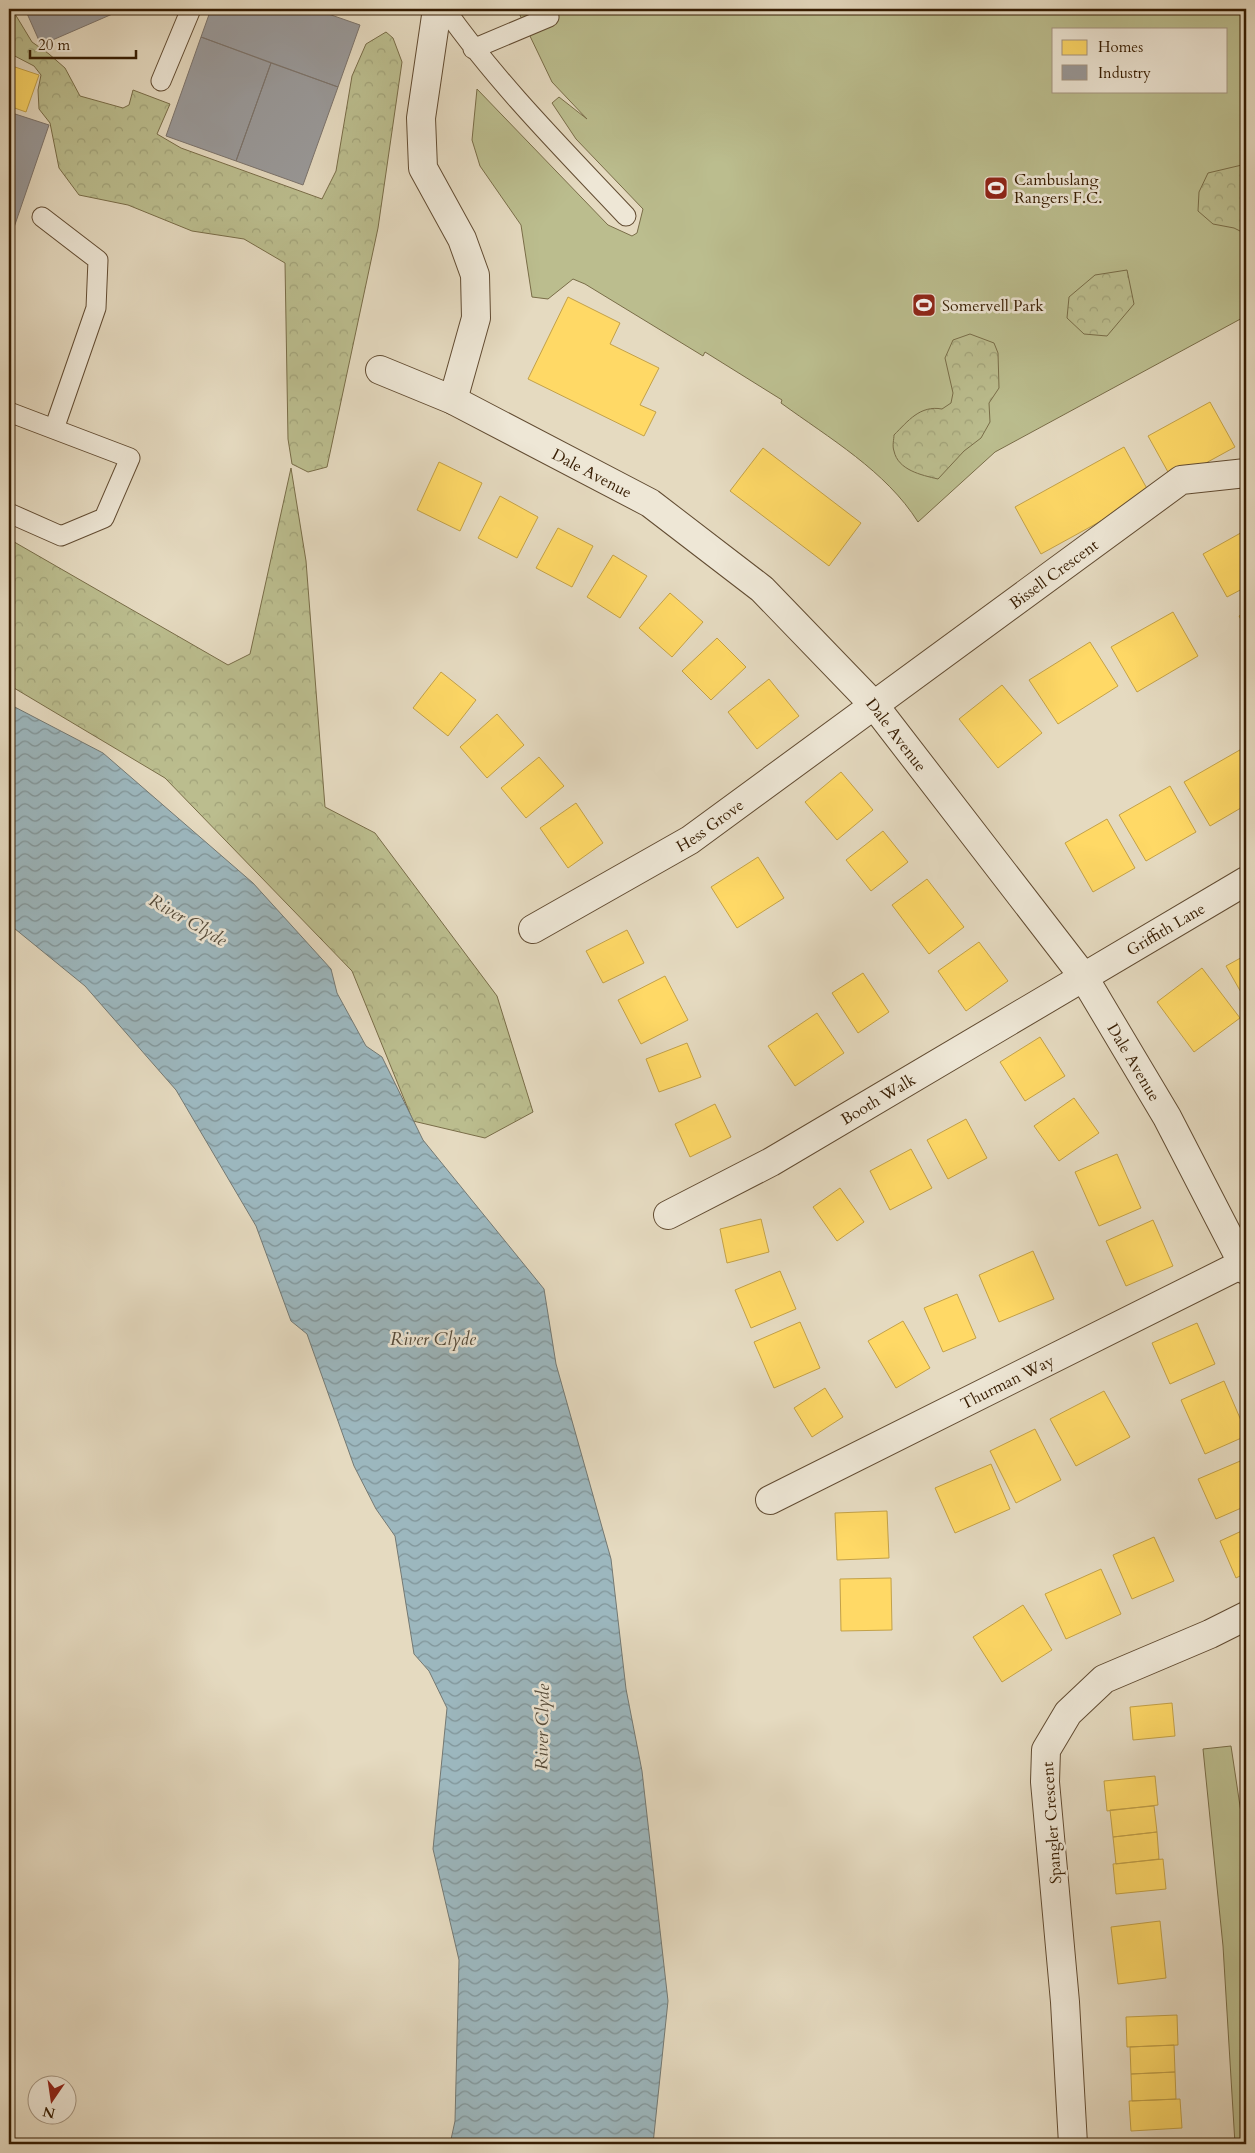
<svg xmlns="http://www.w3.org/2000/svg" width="1255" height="2153" viewBox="0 0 1255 2153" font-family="Cardo,serif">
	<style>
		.grass { fill: #bbbd8e; stroke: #796d48; fill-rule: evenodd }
		.forest { fill: url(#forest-crowns); stroke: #796d48 }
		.water { fill: url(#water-waves); stroke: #747973 }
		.homes { fill: #ffd966; stroke: #c3a148 }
		.industry { fill: #999; stroke: #7c746c }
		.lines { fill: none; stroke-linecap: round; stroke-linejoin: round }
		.lane-casing { stroke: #624c32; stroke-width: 21 }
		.street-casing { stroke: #624c32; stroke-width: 30 }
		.lane { stroke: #eee7d6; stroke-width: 19 }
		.street { stroke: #eee7d6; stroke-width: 28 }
		.labels { text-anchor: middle; stroke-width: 5; stroke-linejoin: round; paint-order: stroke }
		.poi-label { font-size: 16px; fill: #371d02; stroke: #eee7d6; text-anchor: start }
		.street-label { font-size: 16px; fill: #371d02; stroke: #eee7d6 }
		.water-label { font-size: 18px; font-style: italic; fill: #554b3a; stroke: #eee7d6 }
	</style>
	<defs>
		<pattern id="forest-crowns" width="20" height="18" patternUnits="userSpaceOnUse" patternTransform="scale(1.25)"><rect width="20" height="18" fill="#bbbd8e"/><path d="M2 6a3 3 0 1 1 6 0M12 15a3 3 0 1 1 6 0" fill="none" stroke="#a1a279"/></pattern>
		<pattern id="water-waves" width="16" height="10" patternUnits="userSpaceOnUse" patternTransform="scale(1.25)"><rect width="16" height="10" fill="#9cb7be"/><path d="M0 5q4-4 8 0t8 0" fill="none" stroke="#809498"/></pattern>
	</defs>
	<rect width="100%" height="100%" fill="#e5dac0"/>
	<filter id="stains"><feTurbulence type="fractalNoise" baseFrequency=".004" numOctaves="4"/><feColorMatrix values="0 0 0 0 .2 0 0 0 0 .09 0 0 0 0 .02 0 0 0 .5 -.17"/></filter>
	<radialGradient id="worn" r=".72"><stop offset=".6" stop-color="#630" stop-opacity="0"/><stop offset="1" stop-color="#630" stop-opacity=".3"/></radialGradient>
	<path class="grass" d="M 517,9 L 1246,9 L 1246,316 L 995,452 L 918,522 C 886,471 829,438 781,403 L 782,400 L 705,352 L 703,356 L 585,284 L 573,279 L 548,299 L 532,297 L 521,225 L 480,166 L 472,140 L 477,89 L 608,225 L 632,236 L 637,233 L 643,209 L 576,139 L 552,103 L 559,97 L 587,119 L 552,82 ZM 1054,29 L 1226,29 L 1226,91 L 1054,91 Z
		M 1231,1746 L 1246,1846 L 1246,2144 L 1235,2144 L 1223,1946 L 1203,1749 Z"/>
	<path class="forest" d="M 9,9 L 12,9 L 32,42 L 49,54 L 65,68 L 80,96 L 123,108 L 129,105 L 133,90 L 170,104 L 157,134 L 181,148 L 322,199 L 336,171 L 352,76 L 366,44 L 386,32 L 393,38 L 402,62 L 378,228 L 327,467 L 308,472 L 292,464 L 288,439 L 285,263 L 244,239 L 192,231 L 128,205 L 79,195 L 59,168 L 50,123 L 39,109 L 38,90 L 41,75 L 34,66 L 9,53 Z
		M 1246,164 L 1246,234 L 1234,228 L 1213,224 L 1198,211 L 1199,192 L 1208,173 Z
		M 1127,270 L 1134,304 L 1107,336 L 1084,334 L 1067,318 L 1069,297 L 1095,275 Z
		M 970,334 L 994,343 L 998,353 L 999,388 L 989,403 L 990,422 L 981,438 L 964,451 L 938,479 C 921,475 898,470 894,451 C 892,446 894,439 894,435 C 908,421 920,405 942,409 L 951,403 L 953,393 L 945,358 L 953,340 Z
		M 291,468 L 306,561 L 325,807 L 375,833 L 497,996 L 533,1112 L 485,1138 L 413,1121 L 352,971 L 165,778 L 9,685 L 9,539 L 228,665 L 250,654 Z"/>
	<path class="water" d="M 9,704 L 103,753 L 253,883 L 331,969 L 337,993 L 366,1046 L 382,1057 L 423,1140 L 544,1289 L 556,1364 L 611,1559 L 626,1689 L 642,1771 L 668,2001 L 653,2144 L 450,2144 L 455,2121 L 459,1960 L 433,1849 L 447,1708 L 429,1671 L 414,1654 L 395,1536 L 376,1509 L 354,1466 L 307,1334 L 291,1321 L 256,1226 L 176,1090 L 85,986 L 9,924 Z"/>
	<path class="homes" d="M 9,65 L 39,75 L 26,112 L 9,106 Z
		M 568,297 L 620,323 L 610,344 L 659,368 L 640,405 L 656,412 L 644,436 L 528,379 Z
		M 1210,402 L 1235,447 L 1173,481 L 1148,436 Z
		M 1124,447 L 1150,494 L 1041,554 L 1015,507 Z
		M 763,448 L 861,523 L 829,566 L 730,491 Z
		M 439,462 L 482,483 L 460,531 L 417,510 Z
		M 500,496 L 538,517 L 517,558 L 478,538 Z
		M 558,528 L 593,546 L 572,587 L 536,568 Z
		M 1246,530 L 1246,587 L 1227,597 L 1203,554 Z
		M 613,555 L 647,576 L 620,618 L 587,597 Z
		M 670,593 L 703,622 L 672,657 L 639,628 Z
		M 1246,611 L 1246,629 L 1239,616 Z
		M 1173,612 L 1198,656 L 1137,692 L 1111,647 Z
		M 717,638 L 746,667 L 711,700 L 682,671 Z
		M 1090,642 L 1118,686 L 1058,724 L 1029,680 Z
		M 441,672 L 476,700 L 448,736 L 413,708 Z
		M 769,679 L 799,716 L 757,749 L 728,712 Z
		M 1002,685 L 1042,733 L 998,768 L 959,719 Z
		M 497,714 L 524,745 L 487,778 L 460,747 Z
		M 1245,747 L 1246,805 L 1210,826 L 1184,782 Z
		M 539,757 L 564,786 L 526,818 L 501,788 Z
		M 841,772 L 873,810 L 837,840 L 805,802 Z
		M 1170,786 L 1196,832 L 1146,861 L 1119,815 Z
		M 576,803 L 603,843 L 568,868 L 540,828 Z
		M 1107,819 L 1135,868 L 1093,892 L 1065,843 Z
		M 883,831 L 908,862 L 871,891 L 846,860 Z
		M 758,857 L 784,898 L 737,928 L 711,887 Z
		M 927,879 L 964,927 L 929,954 L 892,905 Z
		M 627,930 L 644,963 L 603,983 L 586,951 Z
		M 979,942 L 1008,981 L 966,1011 L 938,971 Z
		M 1246,949 L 1246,1001 L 1226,966 L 1246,955 L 1243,951 Z
		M 1202,968 L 1240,1018 L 1194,1052 L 1157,1002 Z
		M 863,973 L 889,1012 L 858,1033 L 832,993 Z
		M 665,976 L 688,1020 L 641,1044 L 618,1000 Z
		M 817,1013 L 844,1053 L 795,1086 L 768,1046 Z
		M 1040,1037 L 1065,1076 L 1025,1101 L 1000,1062 Z
		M 687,1043 L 701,1077 L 659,1092 L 646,1059 Z
		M 1074,1098 L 1099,1133 L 1059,1161 L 1034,1126 Z
		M 715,1104 L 731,1137 L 690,1157 L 675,1124 Z
		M 966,1119 L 987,1158 L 948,1179 L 927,1140 Z
		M 911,1149 L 932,1188 L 890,1210 L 870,1171 Z
		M 1117,1154 L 1141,1208 L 1099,1226 L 1075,1172 Z
		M 840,1188 L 864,1222 L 837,1241 L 813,1207 Z
		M 761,1219 L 769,1252 L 727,1263 L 720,1229 Z
		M 1153,1220 L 1173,1266 L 1126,1286 L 1106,1241 Z
		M 1033,1251 L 1054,1299 L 999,1322 L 979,1275 Z
		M 780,1271 L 796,1309 L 751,1328 L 735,1290 Z
		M 957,1294 L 976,1338 L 943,1352 L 924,1308 Z
		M 903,1321 L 930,1368 L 896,1388 L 868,1341 Z
		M 800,1322 L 820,1368 L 774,1388 L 754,1342 Z
		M 1197,1323 L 1215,1364 L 1170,1384 L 1152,1343 Z
		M 1224,1381 L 1246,1432 L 1246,1436 L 1205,1454 L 1181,1400 Z
		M 825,1388 L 843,1417 L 812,1437 L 794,1408 Z
		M 1104,1391 L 1130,1437 L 1076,1466 L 1050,1419 Z
		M 1035,1429 L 1061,1480 L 1016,1503 L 990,1451 Z
		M 1245,1459 L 1246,1463 L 1246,1506 L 1216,1519 L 1198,1479 Z
		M 991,1464 L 1010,1509 L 955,1533 L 935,1488 Z
		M 887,1511 L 889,1558 L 837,1560 L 835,1513 Z
		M 1246,1529 L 1246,1573 L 1236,1578 L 1220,1541 Z
		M 1154,1537 L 1174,1581 L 1132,1599 L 1113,1555 Z
		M 1101,1569 L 1121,1614 L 1066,1639 L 1045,1594 Z
		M 891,1578 L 892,1630 L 841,1631 L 840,1579 Z
		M 1023,1605 L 1052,1650 L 1002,1682 L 973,1637 Z
		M 1172,1703 L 1175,1736 L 1133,1740 L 1130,1707 Z
		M 1155,1776 L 1158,1805 L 1107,1811 L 1104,1781 Z
		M 1154,1806 L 1157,1832 L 1113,1837 L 1110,1810 Z
		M 1157,1832 L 1159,1859 L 1116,1864 L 1113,1837 Z
		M 1163,1859 L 1166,1889 L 1116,1894 L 1113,1864 Z
		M 1160,1921 L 1166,1978 L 1118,1984 L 1111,1927 Z
		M 1177,2015 L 1178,2045 L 1127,2047 L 1126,2017 Z
		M 1174,2045 L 1175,2072 L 1131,2074 L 1130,2047 Z
		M 1175,2072 L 1176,2099 L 1132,2101 L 1131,2074 Z
		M 1180,2099 L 1182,2128 L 1131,2131 L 1129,2101 Z"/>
	<path class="industry" d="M 25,9 L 115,9 L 117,12 L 41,45 Z
		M 211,9 L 314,9 L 360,25 L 338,87 L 201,37 Z
		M 201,37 L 271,63 L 236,161 L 166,136 Z
		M 271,63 L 338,87 L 303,185 L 236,161 Z
		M 9,112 L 49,125 L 9,242 Z"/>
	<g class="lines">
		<g class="lane-casing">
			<path id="lane" d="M 445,9 C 498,84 563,149 626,216
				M 473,49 L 549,17
				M 161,81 L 191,9
				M 42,217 L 98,260 L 96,308 L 54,429
				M 9,412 L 130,458 L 104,518 L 61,536 L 9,513"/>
		</g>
		<g class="street-casing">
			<g id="street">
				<path d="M 437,9 L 421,118 L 423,168 L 462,239 L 475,275 L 476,318 L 453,400"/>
				<path id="s1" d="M 380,370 L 453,400 L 650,503 L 762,589 L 874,705 L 1083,976 L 1167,1117 L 1246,1270"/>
				<path id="s2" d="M 533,929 L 690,840 L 1181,480 L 1246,473"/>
				<path id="s3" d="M 668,1215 L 771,1162 L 1246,881"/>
				<path id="s4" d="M 770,1500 L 1246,1262"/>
				<path d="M 1073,2144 L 1065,2002 L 1045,1782 L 1046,1750 L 1068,1713 L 1104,1679 L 1210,1634 L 1246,1616"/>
			</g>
		</g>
		<use href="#lane" class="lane"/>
		<use href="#street" class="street"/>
	</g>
	<defs>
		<g id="stadium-square" transform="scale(1.25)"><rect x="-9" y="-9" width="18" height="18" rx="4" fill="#8f2418" stroke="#eee7d6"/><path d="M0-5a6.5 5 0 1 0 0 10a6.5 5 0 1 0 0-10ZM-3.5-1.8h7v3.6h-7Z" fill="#fff"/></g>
	</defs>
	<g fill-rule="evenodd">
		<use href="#stadium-square" x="996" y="188"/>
		<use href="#stadium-square" x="924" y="305"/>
	</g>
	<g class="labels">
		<g class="poi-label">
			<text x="1014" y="185">Cambuslang<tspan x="1014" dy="18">Rangers F.C.</tspan></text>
			<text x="942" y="311">Somervell Park</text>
		</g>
		<g class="street-label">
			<text dy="6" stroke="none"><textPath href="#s1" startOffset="236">Dale Avenue</textPath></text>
			<text dy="6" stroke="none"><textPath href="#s2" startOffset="631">Bissell Crescent</textPath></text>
			<text dy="6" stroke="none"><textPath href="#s1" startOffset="641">Dale Avenue</textPath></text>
			<text dy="6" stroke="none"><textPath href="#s2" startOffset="205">Hess Grove</textPath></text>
			<text dy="6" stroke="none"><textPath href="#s3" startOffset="574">Griffith Lane</textPath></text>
			<text dy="6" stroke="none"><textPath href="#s1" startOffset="1046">Dale Avenue</textPath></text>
			<text dy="6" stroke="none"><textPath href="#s3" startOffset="240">Booth Walk</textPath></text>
			<text dy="6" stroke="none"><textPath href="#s4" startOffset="265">Thurman Way</textPath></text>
			<text transform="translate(1051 1823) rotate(-94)" y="6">Spangler Crescent</text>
		</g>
		<g class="water-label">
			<text transform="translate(188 920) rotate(30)" y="6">River Clyde</text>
			<text x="433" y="1345">River Clyde</text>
			<text transform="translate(542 1727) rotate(-89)" y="6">River Clyde</text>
		</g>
	</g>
	<rect width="1255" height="2153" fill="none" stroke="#e5dac0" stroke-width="30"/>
	<rect x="10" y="10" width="1235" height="2133" fill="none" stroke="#371d02" stroke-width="2.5"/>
	<rect x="15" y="15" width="1225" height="2123" fill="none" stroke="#371d02"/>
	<rect x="1052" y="28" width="175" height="65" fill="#eee7d6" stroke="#a59681"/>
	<rect x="1062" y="40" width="25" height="15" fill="#ffd966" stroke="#a59681"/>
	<text x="1098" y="52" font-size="15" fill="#371d02">Homes</text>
	<rect x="1062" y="65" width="25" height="15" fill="#999999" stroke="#a59681"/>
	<text x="1098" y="78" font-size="15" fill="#371d02">Industry</text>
	<g transform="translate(52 2100) rotate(193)"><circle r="24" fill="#eee7d6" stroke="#a59681"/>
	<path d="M0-4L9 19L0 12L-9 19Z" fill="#8f2418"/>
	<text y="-8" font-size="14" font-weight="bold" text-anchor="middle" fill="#371d02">N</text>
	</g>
	<path d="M30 50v8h106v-8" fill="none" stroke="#371d02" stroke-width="2.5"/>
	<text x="38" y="50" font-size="15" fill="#371d02" stroke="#eee7d6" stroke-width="4" paint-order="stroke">20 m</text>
	<rect width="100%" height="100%" filter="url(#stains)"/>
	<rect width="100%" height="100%" fill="url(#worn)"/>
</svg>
